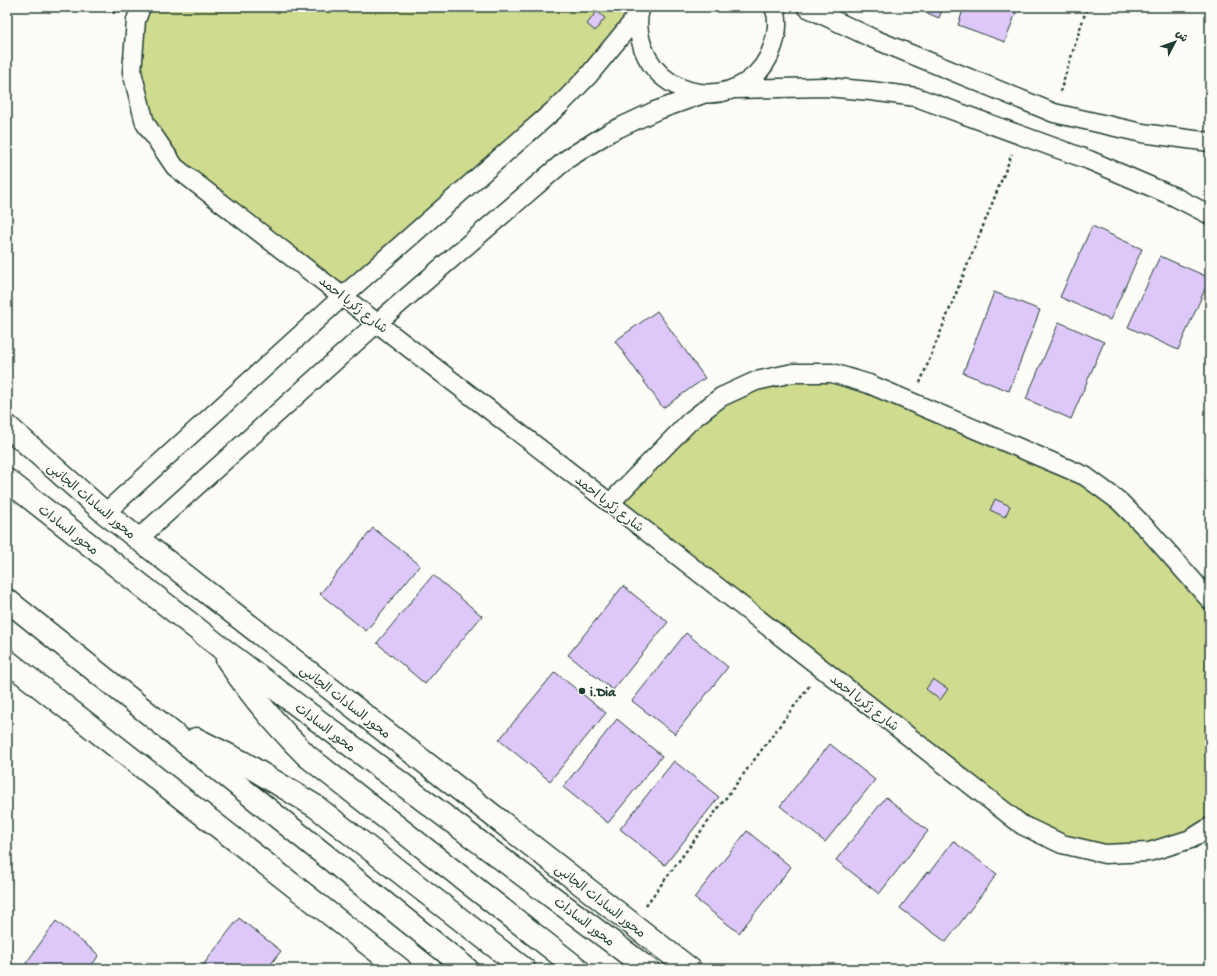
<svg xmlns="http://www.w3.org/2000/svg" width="1217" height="976" viewBox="0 0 1217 976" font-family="'Gochi Hand','Playpen Sans Arabic',sans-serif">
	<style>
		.green { fill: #cfdb8e; stroke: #778c61 }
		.building { fill: #ddc8f9; stroke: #1f3d34 }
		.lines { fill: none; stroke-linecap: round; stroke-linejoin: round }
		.street-casing { stroke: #1f3d34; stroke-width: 21 }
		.secondary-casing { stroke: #1f3d34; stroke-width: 25 }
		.primary-casing { stroke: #1f3d34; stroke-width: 25 }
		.path { stroke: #1f3d34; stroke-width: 2.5; stroke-dasharray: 3 3; stroke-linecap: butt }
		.street { stroke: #fdfcf7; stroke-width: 18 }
		.secondary { stroke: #fdfcf7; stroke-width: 22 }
		.primary { stroke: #fdfcf7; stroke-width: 22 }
		.poi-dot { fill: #1f3d34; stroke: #fdfcf7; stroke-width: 1.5 }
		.labels { text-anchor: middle; stroke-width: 3; stroke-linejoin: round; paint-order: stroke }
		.street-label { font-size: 13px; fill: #1f3d34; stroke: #fdfcf7 }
		.poi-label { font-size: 13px; font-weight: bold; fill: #1f3d34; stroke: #fdfcf7; text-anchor: start }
	</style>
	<rect width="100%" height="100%" fill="#fdfcf7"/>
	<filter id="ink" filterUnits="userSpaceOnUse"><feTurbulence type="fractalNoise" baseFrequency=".025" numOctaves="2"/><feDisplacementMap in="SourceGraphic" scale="8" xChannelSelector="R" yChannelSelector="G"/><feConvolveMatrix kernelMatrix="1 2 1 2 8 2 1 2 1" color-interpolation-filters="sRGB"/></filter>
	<g filter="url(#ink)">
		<path class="green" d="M 141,7 L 641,7 L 614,45 L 343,296 L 175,167 L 145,123 L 136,20 Z
			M 832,373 L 1085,476 L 1210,600 L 1210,827 L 1149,852 L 1062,844 L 611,503 L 721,397 Z"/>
		<path class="building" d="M 913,7 L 943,7 L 939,18 Z
			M 964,7 L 1018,7 L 1005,42 L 958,25 Z
			M 597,11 L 605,18 L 595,31 L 587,24 Z
			M 1092,226 L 1142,249 L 1110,320 L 1060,297 Z
			M 1160,256 L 1210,278 L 1178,350 L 1128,327 Z
			M 994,292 L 1040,310 L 1009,391 L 963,373 Z
			M 657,311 L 705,378 L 663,408 L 615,341 Z
			M 1059,322 L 1104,342 L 1071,419 L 1026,399 Z
			M 995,499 L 1010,506 L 1005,517 L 990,510 Z
			M 373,528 L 420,565 L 366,631 L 320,594 Z
			M 433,575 L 482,616 L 425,684 L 377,643 Z
			M 623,586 L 668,622 L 613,690 L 568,655 Z
			M 686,633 L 728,667 L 675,734 L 632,701 Z
			M 555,672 L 606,713 L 550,781 L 499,740 Z
			M 933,679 L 948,689 L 940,700 L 926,689 Z
			M 617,719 L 662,756 L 608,823 L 563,787 Z
			M 830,744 L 875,780 L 825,842 L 780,806 Z
			M 674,761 L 719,797 L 665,865 L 620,829 Z
			M 886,797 L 928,831 L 879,894 L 836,860 Z
			M 747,831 L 791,867 L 739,933 L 694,898 Z
			M 953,841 L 997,874 L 946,942 L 900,908 L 927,872 L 929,873 Z
			M 239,918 L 281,951 L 267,969 L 200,969 Z
			M 56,921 L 99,955 L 89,969 L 22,969 Z"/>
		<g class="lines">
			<g class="street-casing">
				<path id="street" d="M 141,7 L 136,20 L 132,72 L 145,123 L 175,167 L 610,503 L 1022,825 L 1062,844 L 1105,854 L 1149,852 L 1191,839 L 1210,827
					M 806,7 L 874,39 L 1054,113 L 1142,133 L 1210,142
					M 640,10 C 636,22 639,36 643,48 C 666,109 753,109 773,46 C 777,34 779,19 774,7
					M 735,89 L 826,87 L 871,91 L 916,97 L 1089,160 L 1175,197 L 1210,215
					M 610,503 L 690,421 L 721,397 L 756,381 L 793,373 L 832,373 L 869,384 L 1085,476 L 1119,501 L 1149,531 L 1210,600
					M 105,513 L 343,296 L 561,104 L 588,76 L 639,14
					M 138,539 L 377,323 L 567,159 L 610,132 L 655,111 L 703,94"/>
			</g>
			<g class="secondary-casing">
				<path id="secondary" d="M 7,426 L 105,513 L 690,969
					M 7,661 L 400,969"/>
			</g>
			<g class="primary-casing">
				<path id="primary" d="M 7,480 L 220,647 L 648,969
					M 7,600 L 467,969
					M 227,659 C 250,695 277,726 307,756 L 578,969
					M 196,739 L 242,762 L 315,806 L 524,969"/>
			</g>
			<path class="path" d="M 95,7 L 116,13
				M 1060,92 L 1087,7
				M 920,383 L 1012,154
				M 646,905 L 810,685"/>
			<use href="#street" class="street"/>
			<use href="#secondary" class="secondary"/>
			<use href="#primary" class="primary"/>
		</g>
	</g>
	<circle class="poi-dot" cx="582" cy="691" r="4"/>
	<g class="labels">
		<g class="street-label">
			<text transform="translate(354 304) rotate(38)" y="5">شارع زكريا احمد</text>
			<text transform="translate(92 500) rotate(40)" y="5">محور السادات الجانبى</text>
			<text transform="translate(610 503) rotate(38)" y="5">شارع زكريا احمد</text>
			<text transform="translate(69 529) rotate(38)" y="5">محور السادات</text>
			<text transform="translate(346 701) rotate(38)" y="5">محور السادات الجانبى</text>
			<text transform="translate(865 702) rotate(38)" y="5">شارع زكريا احمد</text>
			<text transform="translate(326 727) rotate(37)" y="5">محور السادات</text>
			<text transform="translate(601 900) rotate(38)" y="5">محور السادات الجانبى</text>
			<text transform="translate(585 921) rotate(37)" y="5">محور السادات</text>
		</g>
		<g class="poi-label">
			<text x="590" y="696">i.Dia</text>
		</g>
	</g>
	<rect width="1217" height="976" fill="none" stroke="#fdfcf7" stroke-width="24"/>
	<rect x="12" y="12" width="1193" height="952" fill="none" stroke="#1f3d34" stroke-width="1.5" filter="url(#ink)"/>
	<g transform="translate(1175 42) rotate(49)" stroke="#fdfcf7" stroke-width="3" paint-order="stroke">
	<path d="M0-3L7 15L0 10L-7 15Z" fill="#1f3d34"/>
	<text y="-6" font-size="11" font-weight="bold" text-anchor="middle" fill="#1f3d34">ش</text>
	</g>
</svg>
